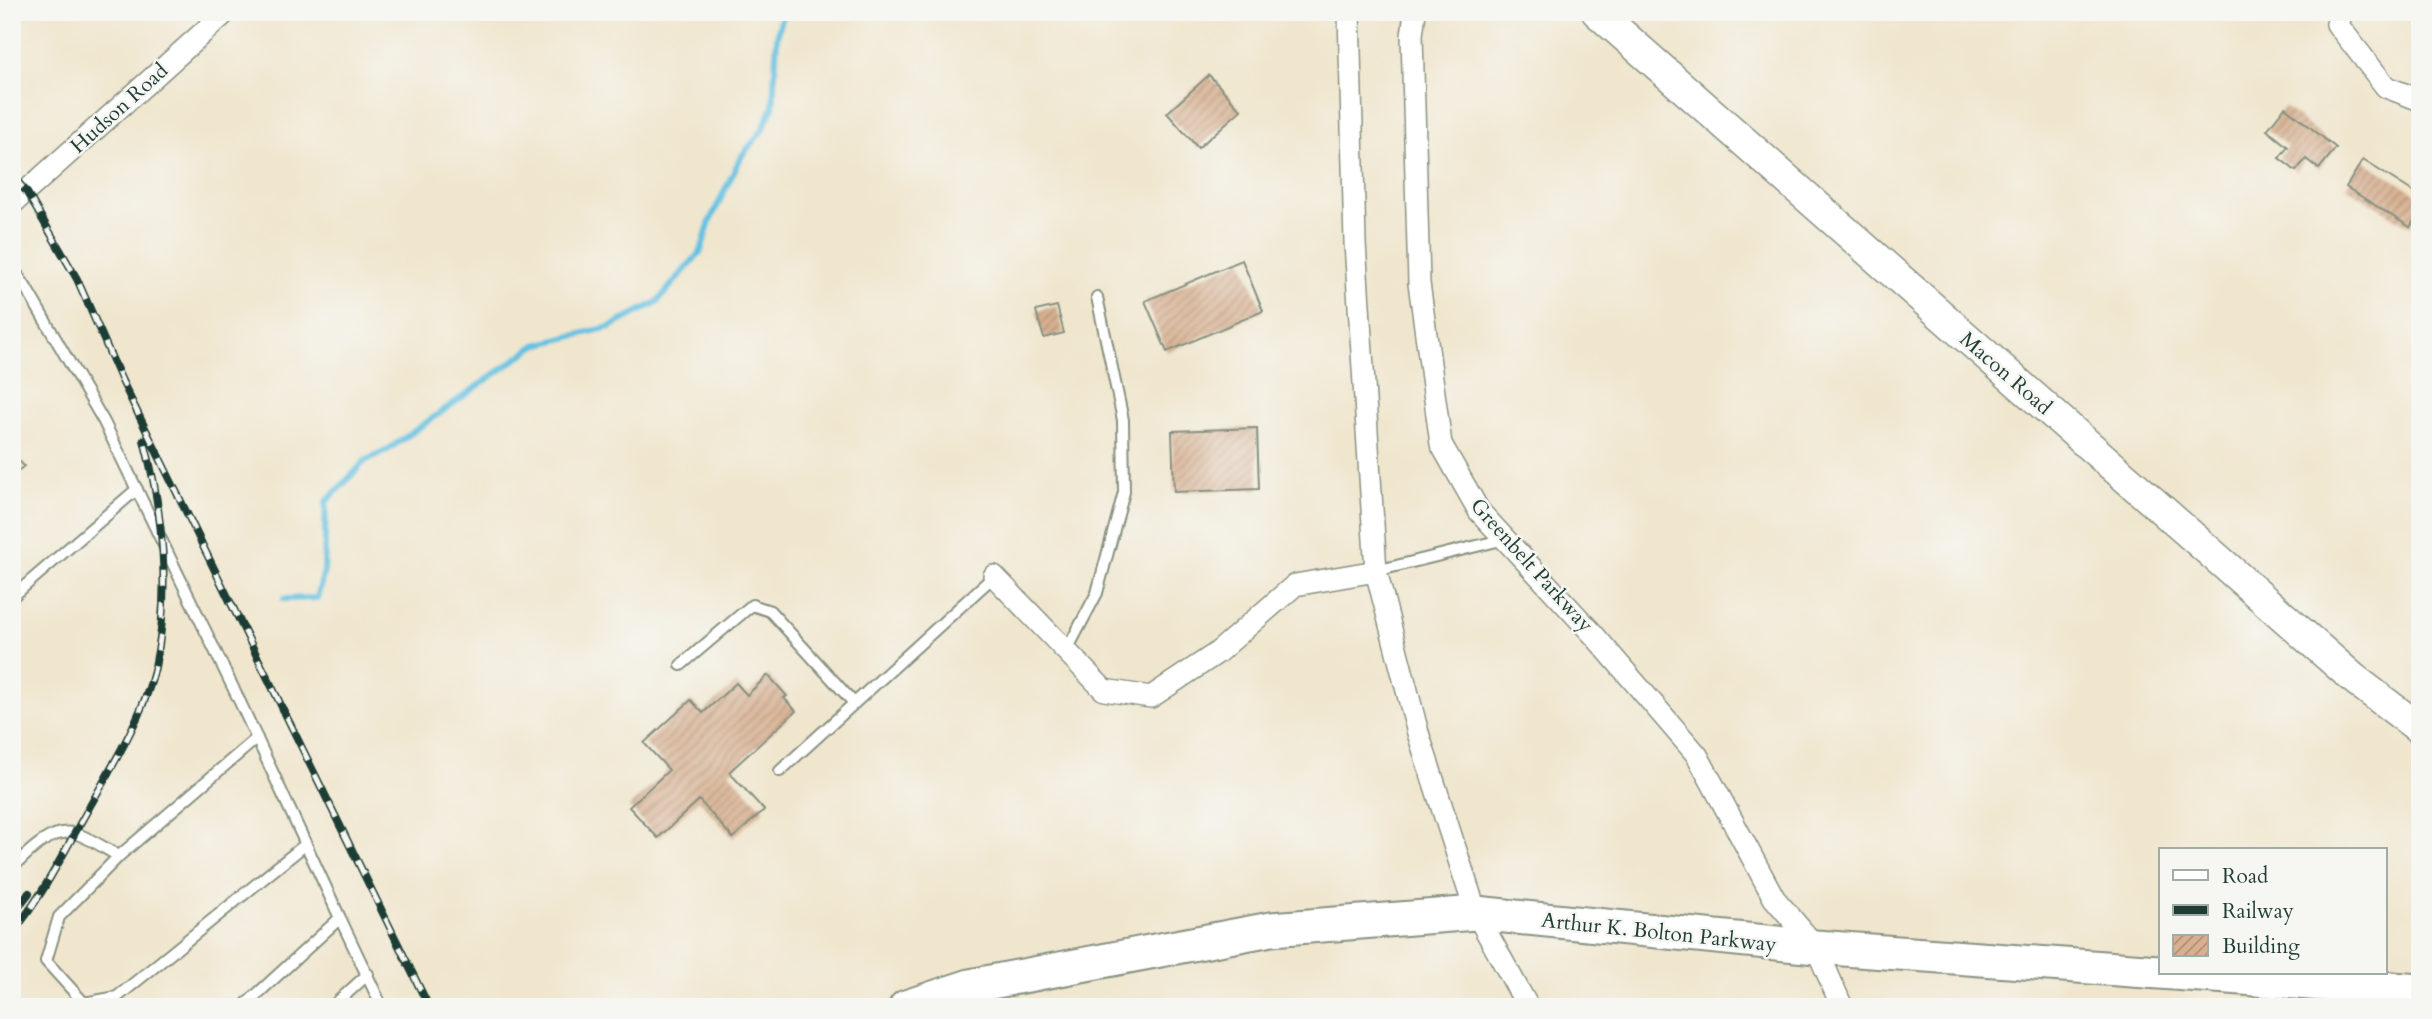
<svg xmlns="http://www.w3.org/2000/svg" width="2432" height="1019" viewBox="0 0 2432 1019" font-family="Cardo,serif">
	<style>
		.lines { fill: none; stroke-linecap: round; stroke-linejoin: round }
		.stream { stroke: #63c1e1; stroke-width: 6 }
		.building { fill: url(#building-hatch) }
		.lane-casing { stroke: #889281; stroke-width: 14 }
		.street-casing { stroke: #889281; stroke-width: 24 }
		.secondary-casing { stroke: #889281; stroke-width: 33 }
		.primary-casing { stroke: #889281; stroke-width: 37 }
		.lane { stroke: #fff; stroke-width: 10 }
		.street { stroke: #fff; stroke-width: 21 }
		.secondary { stroke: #fff; stroke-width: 30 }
		.primary { stroke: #fff; stroke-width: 33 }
		.rail-casing { stroke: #1f3d34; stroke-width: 8 }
		.rail { stroke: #f6f6f2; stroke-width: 5; stroke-dasharray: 16; stroke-linecap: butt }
		.labels { text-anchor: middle; stroke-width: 5; stroke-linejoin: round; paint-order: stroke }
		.street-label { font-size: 21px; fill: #1f3d34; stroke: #f6f6f2 }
	</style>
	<defs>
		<pattern id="building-hatch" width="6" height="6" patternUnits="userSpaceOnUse" patternTransform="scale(1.75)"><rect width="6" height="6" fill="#d8b090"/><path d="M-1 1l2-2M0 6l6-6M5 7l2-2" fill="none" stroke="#af9076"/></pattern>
	</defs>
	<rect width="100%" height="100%" fill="#f6f6f2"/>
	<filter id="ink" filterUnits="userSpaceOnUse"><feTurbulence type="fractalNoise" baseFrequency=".0143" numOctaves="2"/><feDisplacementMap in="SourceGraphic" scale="14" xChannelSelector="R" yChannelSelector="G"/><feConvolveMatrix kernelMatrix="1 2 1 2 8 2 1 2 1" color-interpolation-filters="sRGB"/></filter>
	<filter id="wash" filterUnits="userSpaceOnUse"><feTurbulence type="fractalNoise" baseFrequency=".00686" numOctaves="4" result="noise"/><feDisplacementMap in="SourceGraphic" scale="28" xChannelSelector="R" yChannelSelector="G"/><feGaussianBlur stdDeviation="1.57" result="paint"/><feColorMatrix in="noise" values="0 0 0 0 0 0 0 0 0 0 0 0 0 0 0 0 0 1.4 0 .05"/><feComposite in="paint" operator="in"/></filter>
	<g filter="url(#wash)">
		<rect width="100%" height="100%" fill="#f0e6ce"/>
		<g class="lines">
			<path class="stream" d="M 284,599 L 317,598 L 324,571 L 326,502 L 365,461 L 386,451 L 536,345 L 610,327 L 657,302 L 701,251 L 710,221 L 741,157 L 761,132 L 773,107 L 777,37 L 783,12"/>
		</g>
		<g id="blocks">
			<path class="building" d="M 1209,75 L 1241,110 L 1198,148 L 1167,113 Z
				M 2285,107 L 2336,148 L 2319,169 L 2306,159 L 2296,171 L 2279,158 L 2288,147 L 2267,130 Z
				M 2363,160 L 2420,196 L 2420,211 L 2410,227 L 2346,187 Z
				M 1242,260 L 1263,311 L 1167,352 L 1145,301 Z
				M 1057,306 L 1064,333 L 1044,338 L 1036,311 Z
				M 1257,428 L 1259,489 L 1174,492 L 1172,431 Z
				M 12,453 L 24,466 L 12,476 Z
				M 768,675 L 787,696 L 784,698 L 796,711 L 729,772 L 764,810 L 733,838 L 699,800 L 658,838 L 629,807 L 669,770 L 644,743 L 691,700 L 703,713 L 736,683 L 747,695 Z"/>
		</g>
	</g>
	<g filter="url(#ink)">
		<use href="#blocks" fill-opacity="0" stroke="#889281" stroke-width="2"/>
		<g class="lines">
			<g class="lane-casing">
				<path id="lane" d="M 12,267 L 25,286 L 104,422 L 240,702 L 340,918
					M 1376,571 L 1505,539
					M 12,597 L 137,489
					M 1067,650 L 1097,593 L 1124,492 L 1123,420 L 1097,297
					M 681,665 L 752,605 L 770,611 L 853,702
					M 257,738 L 119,856 L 59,917 L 46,961 L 84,1003 L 117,997 L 306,844
					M 780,771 L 994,576
					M 12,868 C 28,853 49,829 73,833 C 88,836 105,849 119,856
					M 243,1007 L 340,918 L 382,1007
					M 332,1007 L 368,974"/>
			</g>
			<g class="street-casing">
				<path id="street" d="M 1349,12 L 1355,243 L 1376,571 L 1418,733 L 1476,913 L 1528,1007
					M 1415,12 L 1412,35 L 1419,283 L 1441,444 L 1479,511 L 1593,634 L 1697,755 L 1774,898 L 1816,947 L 1842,1007
					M 2343,12 L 2337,24 L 2386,87 L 2420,100
					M 12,204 L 226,12
					M 994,576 L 1104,690 L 1151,697 L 1217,653 L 1295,585 L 1376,571"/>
			</g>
			<g class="secondary-casing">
				<path id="secondary" d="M 1597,12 L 2353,678 L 2420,729"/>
			</g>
			<g class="primary-casing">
				<path id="primary" d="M 906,1007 L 970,986 L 1271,929 L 1476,913 L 1816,947 L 2420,991"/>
			</g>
			<use href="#lane" class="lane"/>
			<use href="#street" class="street"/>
			<use href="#secondary" class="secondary"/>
			<use href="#primary" class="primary"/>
			<g class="rail-casing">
				<path id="rail" d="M 12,176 L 26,191 L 77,279 L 122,381 L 429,1007
					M 12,915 L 29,893
					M 12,933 C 40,900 61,858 82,820 C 107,775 144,716 155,667 C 171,593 163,512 144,440"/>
			</g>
			<use href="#rail" class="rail"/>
		</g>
	</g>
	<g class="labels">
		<g class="street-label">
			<text transform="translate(119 108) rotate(-42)" y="7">Hudson Road</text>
			<text transform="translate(2006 373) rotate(41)" y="7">Macon Road</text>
			<text transform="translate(1532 565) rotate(48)" y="7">Greenbelt Parkway</text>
			<text transform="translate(1659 932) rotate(6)" y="7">Arthur K. Bolton Parkway</text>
		</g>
	</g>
	<rect width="2432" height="1019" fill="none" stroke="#f6f6f2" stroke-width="42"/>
	<rect x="2159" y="848" width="228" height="126" fill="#f6f6f2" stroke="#a0aca6" stroke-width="2"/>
	<rect x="2173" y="870" width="35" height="10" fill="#ffffff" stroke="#a0aca6" stroke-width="2"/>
	<text x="2222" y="883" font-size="21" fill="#1f3d34">Road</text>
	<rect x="2173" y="905" width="35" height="10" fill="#1f3d34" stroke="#a0aca6" stroke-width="2"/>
	<text x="2222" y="918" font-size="21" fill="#1f3d34">Railway</text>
	<rect x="2173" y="935" width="35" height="21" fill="url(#building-hatch)" stroke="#a0aca6" stroke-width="2"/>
	<text x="2222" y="953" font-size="21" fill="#1f3d34">Building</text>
</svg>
